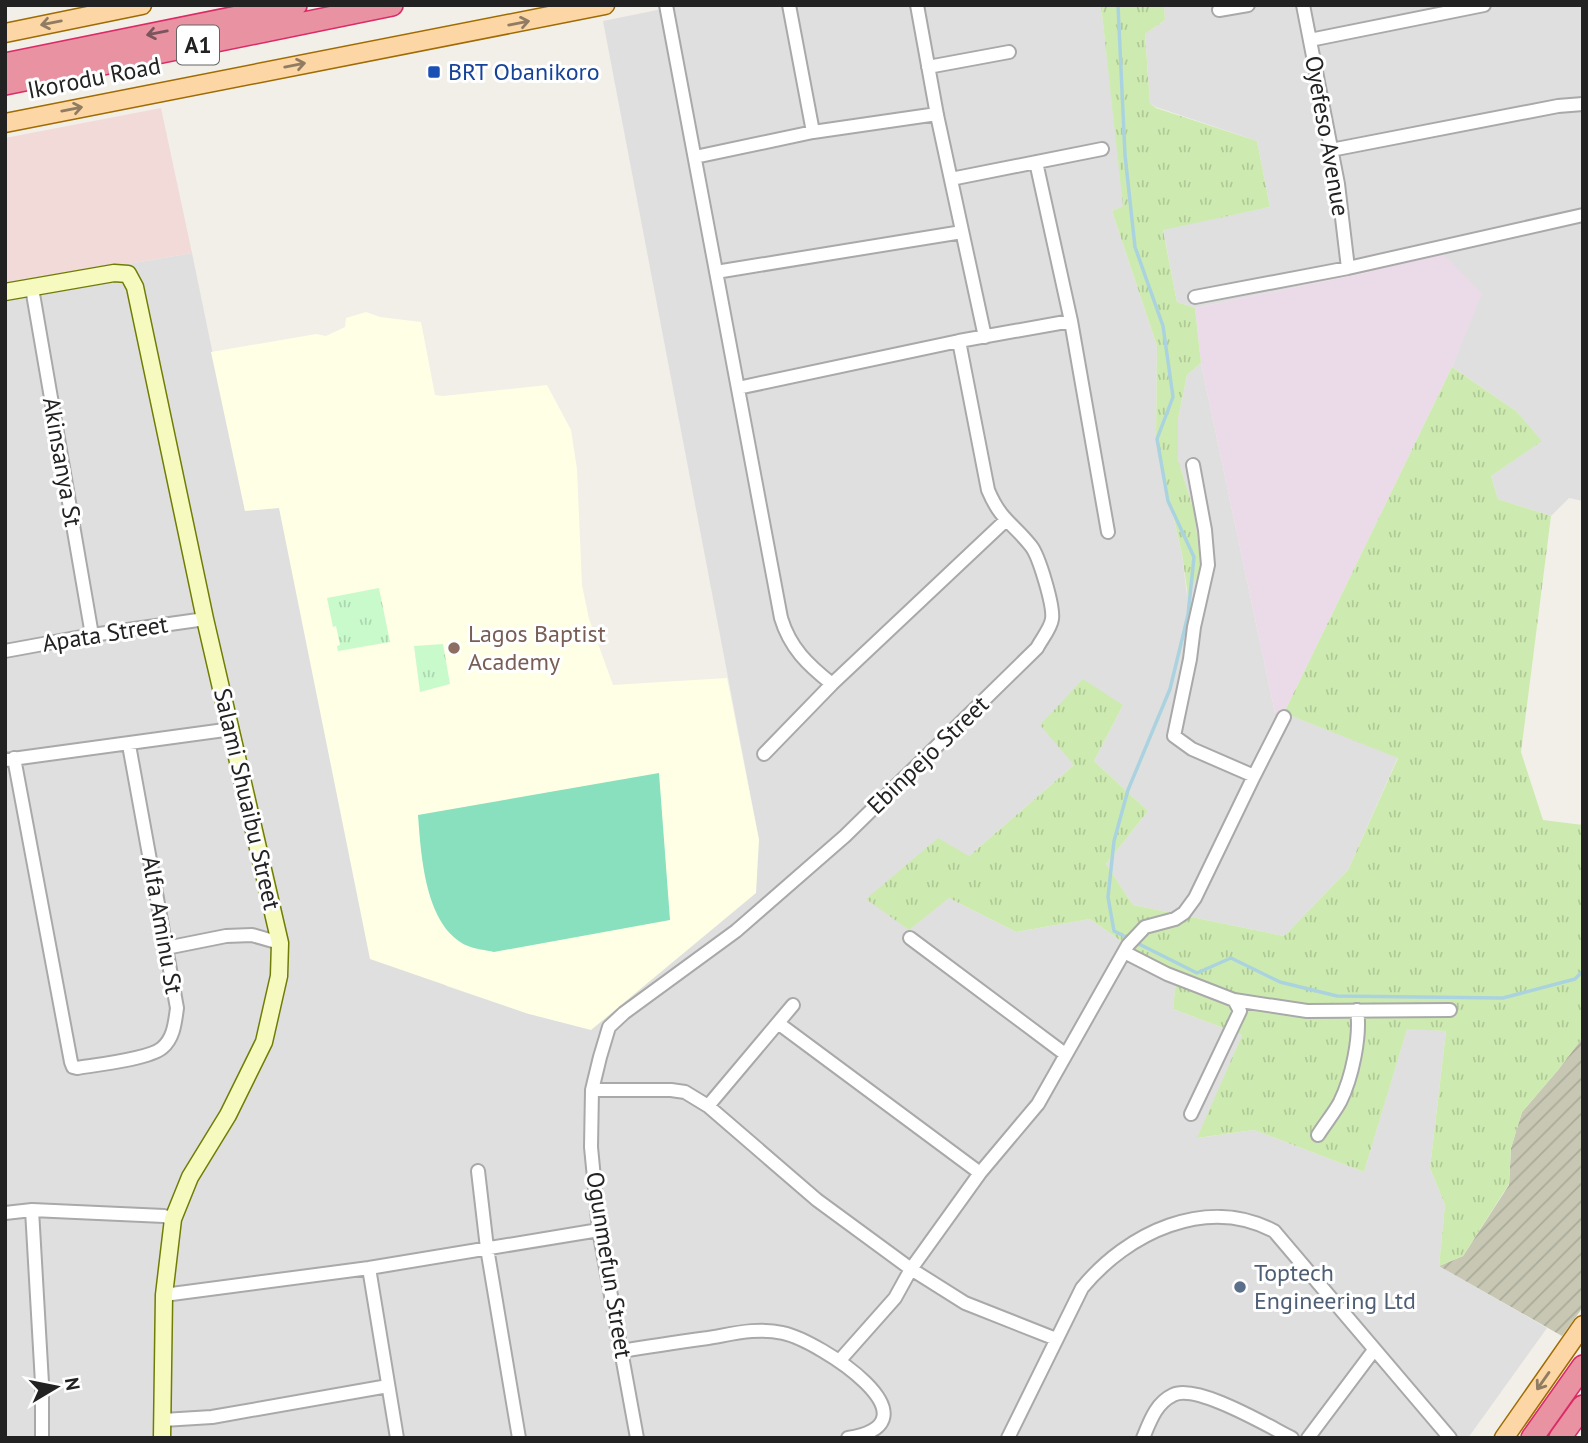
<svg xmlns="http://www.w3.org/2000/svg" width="1588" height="1443" viewBox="0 0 1588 1443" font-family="'PT Sans',sans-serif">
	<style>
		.residential { fill: #e0dfdf }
		.commercial { fill: #f2dad9 }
		.industrial { fill: #ebdbe8 }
		.education { fill: #ffffe5 }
		.construction { fill: url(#construction-furrows) }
		.grass { fill: url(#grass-tufts) }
		.park { fill: url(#park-tufts) }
		.pitch { fill: #88e0be }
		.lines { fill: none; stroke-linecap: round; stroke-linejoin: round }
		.stream { stroke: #aad3df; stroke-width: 3.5 }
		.street-casing { stroke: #a9a9a9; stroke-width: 16 }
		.secondary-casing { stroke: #707d05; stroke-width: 19 }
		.primary-casing { stroke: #a06b00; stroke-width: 21 }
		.highway-casing { stroke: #dc2a67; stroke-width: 24 }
		.street { stroke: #fff; stroke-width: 12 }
		.secondary { stroke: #f7fabf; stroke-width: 16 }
		.primary { stroke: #fcd6a4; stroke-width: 18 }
		.highway { stroke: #e892a2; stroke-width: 21 }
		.oneway { stroke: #8f7c63 }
		.oneway2 { stroke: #7b545c }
		.transit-dot { fill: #1a4fb4; stroke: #fff; stroke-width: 2.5 }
		.education-dot { fill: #8d6e63; stroke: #fff; stroke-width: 2.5 }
		.service-dot { fill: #5c6f8a; stroke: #fff; stroke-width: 2.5 }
		.labels { text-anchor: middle; stroke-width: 6; stroke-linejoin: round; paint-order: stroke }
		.shield { fill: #fff; stroke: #646464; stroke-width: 2 }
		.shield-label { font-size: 23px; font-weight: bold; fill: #222 }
		.transit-label { font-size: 24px; fill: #164399; stroke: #fff; text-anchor: start }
		.street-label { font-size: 24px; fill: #222; stroke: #fff }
		.education-label { font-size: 24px; fill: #785e54; stroke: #fff; text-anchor: start }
		.service-label { font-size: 24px; fill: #4e5e75; stroke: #fff; text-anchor: start }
	</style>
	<defs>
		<pattern id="construction-furrows" width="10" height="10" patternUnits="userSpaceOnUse" patternTransform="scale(1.75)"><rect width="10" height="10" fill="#c7c7b4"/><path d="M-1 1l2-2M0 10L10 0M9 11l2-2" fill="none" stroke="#abab9a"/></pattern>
		<pattern id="grass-tufts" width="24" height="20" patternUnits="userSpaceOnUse" patternTransform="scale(1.75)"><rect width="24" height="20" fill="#cdebb0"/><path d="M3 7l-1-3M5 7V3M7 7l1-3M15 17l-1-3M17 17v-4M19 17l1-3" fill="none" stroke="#b0c997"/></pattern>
		<pattern id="park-tufts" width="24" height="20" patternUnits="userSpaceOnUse" patternTransform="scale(1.75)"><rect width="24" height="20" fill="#c8facc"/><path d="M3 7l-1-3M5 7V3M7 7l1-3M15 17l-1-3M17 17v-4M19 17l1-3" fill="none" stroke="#acd6af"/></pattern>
	</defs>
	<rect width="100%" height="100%" fill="#f2efe9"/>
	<path class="residential" d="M 682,5 L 1101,5 L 1124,206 L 1112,211 L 1157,346 L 1156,440 L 1182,554 L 1187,595 L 1194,511 L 1178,460 L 1178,419 L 1187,375 L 1201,363 L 1275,713 L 1284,713 L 1398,757 L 1348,870 L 1284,936 L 1133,905 L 1106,864 L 1148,811 L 1094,761 L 1123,705 L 1075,764 L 969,856 L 949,898 L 1016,932 L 1090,919 L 1176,980 L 1173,1009 L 1242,1035 L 1198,1138 L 1254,1130 L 1364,1172 L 1407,1028 L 1446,1031 L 1430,1168 L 1445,1205 L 1439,1266 L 1547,1328 L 1468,1438 L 5,1438 L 5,285 L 192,253 L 245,510 L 279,508 L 446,986 L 529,1014 L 759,840 L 603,21 Z
		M 1164,5 L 1583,5 L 1583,501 L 1569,498 L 1551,516 L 1498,499 L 1491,476 L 1541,441 L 1516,411 L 1452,367 L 1481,294 L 1368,255 L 1369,272 L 1195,308 L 1177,302 L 1163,229 L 1270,207 L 1257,141 L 1156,107 L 1150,103 L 1145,34 L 1165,20 Z"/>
	<path class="commercial" d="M 161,108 L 192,253 L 5,285 L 5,138 Z"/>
	<path class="industrial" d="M 1431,242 L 1482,294 L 1452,367 L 1284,713 L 1275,713 L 1201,363 L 1195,308 L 1369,272 L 1367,255 Z"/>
	<path class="education" d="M 366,312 L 380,317 L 421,322 L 435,395 L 443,396 L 547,385 L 571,430 L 577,469 L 582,585 L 589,619 L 613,685 L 727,678 L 759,840 L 756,893 L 591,1030 L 529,1014 L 370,959 L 279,508 L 245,511 L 211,352 L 316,334 L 326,336 L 345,327 L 346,318 Z"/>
	<path class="construction" d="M 1583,1037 L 1583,1307 L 1562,1336 L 1439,1266 L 1463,1256 L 1509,1185 L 1511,1148 L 1522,1112 L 1558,1070 Z"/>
	<path class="grass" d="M 1101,5 L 1164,5 L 1165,20 L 1145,34 L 1150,103 L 1156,108 L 1257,141 L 1270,207 L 1163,230 L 1177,302 L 1195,308 L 1201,363 L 1187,375 L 1178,419 L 1178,460 L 1194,511 L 1201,569 L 1188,596 L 1182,554 L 1156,440 L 1157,346 L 1112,211 L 1123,206 Z
		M 1452,367 L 1516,411 L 1542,441 L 1491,476 L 1498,499 L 1551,516 L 1521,752 L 1543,820 L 1583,825 L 1583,1037 L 1558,1070 L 1522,1112 L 1511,1148 L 1509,1184 L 1463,1256 L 1439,1266 L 1445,1205 L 1430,1168 L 1446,1031 L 1407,1029 L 1364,1172 L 1254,1130 L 1197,1138 L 1242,1035 L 1173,1009 L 1176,980 L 1090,919 L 1016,932 L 949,898 L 909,930 L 866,899 L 938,838 L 969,856 L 1074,765 L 1040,725 L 1083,679 L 1123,705 L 1094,761 L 1148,811 L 1106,864 L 1133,905 L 1284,936 L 1348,870 L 1398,758 L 1284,713 Z"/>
	<path class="park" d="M 379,588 L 390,642 L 338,651 L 337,646 L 340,645 L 336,626 L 333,627 L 327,598 Z
		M 443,644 L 450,684 L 420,692 L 414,646 Z"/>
	<path class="pitch" d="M 659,773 L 670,920 L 494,952 C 486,950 475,949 468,946 C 425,928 421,855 418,815 Z"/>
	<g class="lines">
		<path class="stream" d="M 1118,5 L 1125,155 L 1135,247 L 1163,326 L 1173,397 L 1157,439 L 1168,501 L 1194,557 L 1188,615 L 1170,689 L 1128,790 L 1114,841 L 1108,897 L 1114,931 L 1128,938
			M 1135,942 L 1197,973 L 1231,958 L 1280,982 L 1337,996 L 1503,998 L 1575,979 L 1583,971"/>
		<g class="street-casing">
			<path id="street" d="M 666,5 L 781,618 C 790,648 808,665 832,684
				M 789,5 L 813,132
				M 917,5 L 937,115 L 985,337
				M 1303,5 L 1338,184 L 1348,268
				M 1219,10 L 1248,5
				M 1310,40 L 1484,5
				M 928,67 L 1009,52
				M 1331,150 L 1558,106 L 1583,104
				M 695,157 L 813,132 L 937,114
				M 1036,162 L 1071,321 L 1108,532
				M 951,179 L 1102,149
				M 716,272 L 962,232
				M 32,288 L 92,635
				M 1195,297 L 1348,268 L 1583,215
				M 738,388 L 959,341 L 1071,321
				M 5,651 L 92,635 L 205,619
				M 764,754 L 832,684 L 1005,521
				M 14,758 L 71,1062 L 73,1067 L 77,1068 C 95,1065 149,1059 162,1048 C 174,1038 175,1022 177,1008 L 129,745
				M 5,760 L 232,729
				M 1254,776 L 1284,717
				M 910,938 L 1065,1054
				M 166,948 L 226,936 L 252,935 L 280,943
				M 1124,952 L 1167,974 L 1234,1000 L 1240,1011 L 1191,1114
				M 1234,1000 L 1307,1011 L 1450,1010
				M 778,1023 L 980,1173
				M 592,1090 L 671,1090 L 685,1092 L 708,1106 L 817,1200 L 911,1269 L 965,1303 L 1056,1339
				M 708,1106 L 793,1005
				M 1318,1135 C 1325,1124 1334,1113 1340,1102 C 1352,1078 1361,1036 1357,1010
				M 478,1171 L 487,1248 L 519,1438
				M 5,1213 L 32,1210
				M 369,1268 L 397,1438
				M 164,1295 L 369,1268 L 599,1230
				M 622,1351 C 651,1346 679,1342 708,1338 C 732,1334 758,1327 783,1333 C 820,1341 944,1422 848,1438
				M 840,1360 L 895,1298 L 911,1269 L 980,1173 L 1038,1104 L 1128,945 L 1145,927 L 1175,919 L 1184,913 L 1195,898 L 1254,776 L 1192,749 L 1174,736 L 1190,659 L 1194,627 L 1208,565 L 1205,530 L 1193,465
				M 163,1420 L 212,1417 L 388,1386
				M 42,1438 L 42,1383 L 32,1210 L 164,1216 L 173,1219
				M 637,1438 L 599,1230 L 591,1147 L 592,1090 L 600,1057 L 609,1027 L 624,1013 L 736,931 L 845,836 L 1037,648 C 1041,640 1051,628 1052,619 C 1054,606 1039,556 1031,546 C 1013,523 1001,521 988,490 L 959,341
				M 1008,1438 L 1082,1288 C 1127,1233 1206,1195 1274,1231 L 1450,1438
				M 1143,1438 C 1150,1421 1156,1403 1173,1395 C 1196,1383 1268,1426 1292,1438
				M 1308,1438 L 1374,1350"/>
		</g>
		<g class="secondary-casing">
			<path id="secondary" d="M 5,292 L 114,273 L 128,274 L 135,287 L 205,619 L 280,943 L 279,976 L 264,1042 L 228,1115 L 190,1177 L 173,1219 L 164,1295 L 162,1438"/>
		</g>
		<g class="primary-casing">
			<path id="primary" d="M 5,33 L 142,5
				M 5,123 L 605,5
				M 1504,1438 L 1583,1325"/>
		</g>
		<g class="highway-casing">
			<path id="highway" d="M 5,64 L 296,5
				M 5,84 L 392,5
				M 1532,1438 L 1583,1366
				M 1560,1438 L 1583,1406"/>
		</g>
		<use href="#street" class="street"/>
		<use href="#secondary" class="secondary"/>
		<use href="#primary" class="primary"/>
		<use href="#highway" class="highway"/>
	</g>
	<defs><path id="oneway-shaft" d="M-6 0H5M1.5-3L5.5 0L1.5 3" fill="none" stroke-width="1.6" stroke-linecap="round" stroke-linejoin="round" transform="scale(1.75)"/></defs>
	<g class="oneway">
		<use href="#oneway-shaft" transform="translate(51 23) rotate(169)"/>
		<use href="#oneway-shaft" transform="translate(519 23) rotate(-11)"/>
		<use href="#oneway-shaft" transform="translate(295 65) rotate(-11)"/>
		<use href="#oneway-shaft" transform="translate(72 109) rotate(-11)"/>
		<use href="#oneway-shaft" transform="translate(1543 1381) rotate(125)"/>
	</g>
	<use class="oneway2" href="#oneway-shaft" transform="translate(157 33) rotate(169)"/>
	<rect class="transit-dot" x="427" y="65" width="14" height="14" rx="3.5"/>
	<circle class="education-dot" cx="454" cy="648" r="7"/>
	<circle class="service-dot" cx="1240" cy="1287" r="7"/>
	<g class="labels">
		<rect class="shield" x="177" y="25.5" width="42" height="39" rx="5"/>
		<g class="shield-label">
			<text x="198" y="53">A1</text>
		</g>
		<g class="transit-label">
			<text x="448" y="80">BRT Obanikoro</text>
		</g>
		<g class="street-label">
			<text transform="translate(94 78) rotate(-11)" y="8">Ikorodu Road</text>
			<text transform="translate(1327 136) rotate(80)" y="8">Oyefeso Avenue</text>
			<text transform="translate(62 462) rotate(80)" y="8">Akinsanya St</text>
			<text transform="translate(105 634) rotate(-9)" y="8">Apata Street</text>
			<text transform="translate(928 755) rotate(-44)" y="8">Ebinpejo Street</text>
			<text transform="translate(247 799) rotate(77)" y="8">Salami Shuaibu Street</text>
			<text transform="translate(162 925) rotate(80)" y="8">Alfa Aminu St</text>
			<text transform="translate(609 1265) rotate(81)" y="8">Ogunmefun Street</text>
		</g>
		<g class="education-label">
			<text x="468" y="642">Lagos Baptist<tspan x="468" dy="28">Academy</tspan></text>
		</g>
		<g class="service-label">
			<text x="1254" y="1281">Toptech<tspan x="1254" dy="28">Engineering Ltd</tspan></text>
		</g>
	</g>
	<rect width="1588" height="1443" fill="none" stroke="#222222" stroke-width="14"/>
	<g transform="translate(56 1387) rotate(80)" stroke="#ffffff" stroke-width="5" paint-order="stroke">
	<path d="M0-5L12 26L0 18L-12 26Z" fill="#222222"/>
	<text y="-10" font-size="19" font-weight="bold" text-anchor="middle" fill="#222222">N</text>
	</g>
</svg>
